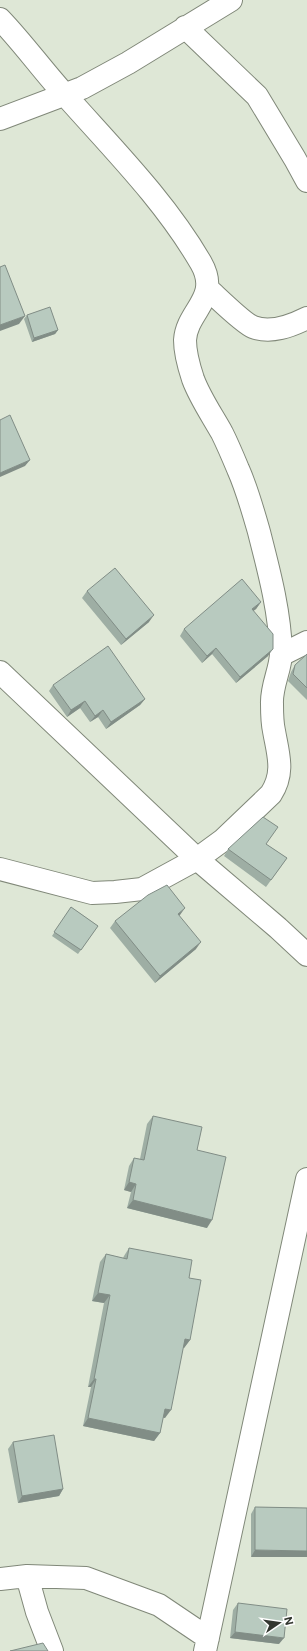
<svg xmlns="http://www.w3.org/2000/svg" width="307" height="1651" viewBox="0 0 307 1651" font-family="Commissioner,sans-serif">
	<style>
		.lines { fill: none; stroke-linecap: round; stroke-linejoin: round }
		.street-casing { stroke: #808879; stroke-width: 24 }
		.street { stroke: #fff; stroke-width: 22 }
		.wall { fill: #9eaea4 }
		.shaded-wall { fill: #818d86 }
		.building { fill: #b8cabf; stroke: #818d86 }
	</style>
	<rect width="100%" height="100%" fill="#dee7d6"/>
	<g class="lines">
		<g class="street-casing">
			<path id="street" d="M 0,19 C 24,44 43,71 66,96 C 113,149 165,201 201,263 C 221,298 187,310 185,340 C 185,353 189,367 193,379 C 200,398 212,415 222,433 C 228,445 233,457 238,469 C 247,489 253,511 259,532 C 269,571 280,612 281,653 C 281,669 271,686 272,704 C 272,713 272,722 274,731 C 278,754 285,772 271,794 L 223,840 L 197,859 L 142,889 L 115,892 L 92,893 L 0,869
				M 185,27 L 257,96 L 295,159 L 307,181
				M 0,119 L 82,88 L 128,63 L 231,0
				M 208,289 C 217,297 243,323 253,327 C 271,334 291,326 307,318
				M 281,655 L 307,642
				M 0,672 L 197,859 L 278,928 L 307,955
				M 27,1576 L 37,1612 L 52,1651
				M 0,1579 L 27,1576 L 86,1578 L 159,1605 L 208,1638
				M 205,1651 L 307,1179"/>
		</g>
		<use href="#street" class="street"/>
	</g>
	<path class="wall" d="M 27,315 L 58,330 L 55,334 L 32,342 L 24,319 Z
		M 87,591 L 149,622 L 121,645 L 82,598 Z
		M 261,602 L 256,609 L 253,611 L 268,656 L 236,683 L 212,654 L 202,663 L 180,636 L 184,629 Z
		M 307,654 L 307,700 L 288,681 L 291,672 L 295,665 Z
		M 53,685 L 145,699 L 140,705 L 106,729 L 98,717 L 90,722 L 80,708 L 67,717 L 49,691 Z
		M 266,844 L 287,858 L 266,887 L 224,856 L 228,849 Z
		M 71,907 L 98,926 L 78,954 L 52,936 Z
		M 180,915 L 179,916 L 196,949 L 155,983 L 110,928 L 115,921 Z
		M 153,1116 L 197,1150 L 207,1228 L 127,1208 L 131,1192 L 124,1190 L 129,1166 L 134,1158 L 140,1159 L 147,1124 Z
		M 129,1248 L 189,1278 L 190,1340 L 184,1348 L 183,1348 L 165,1418 L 163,1417 L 160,1433 L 154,1441 L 83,1426 L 91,1387 L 88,1387 L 104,1303 L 92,1301 L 100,1262 L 106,1254 L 123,1258 L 124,1256 Z
		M 13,1442 L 63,1489 L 59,1496 L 18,1503 L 8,1449 Z
		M 255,1507 L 307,1508 L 251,1557 L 251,1514 Z
		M 238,1603 L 279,1644 L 230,1638 L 233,1610 Z"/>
	<path class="shaded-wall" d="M 25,316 L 19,324 L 0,331 L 0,325 Z
		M 58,330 L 55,334 L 32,342 L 34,338 Z
		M 30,460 L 25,466 L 0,477 L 0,473 Z
		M 261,602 L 256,609 L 247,616 L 252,609 Z
		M 154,615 L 149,622 L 121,645 L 126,639 Z
		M 216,648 L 212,654 L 202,663 L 207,656 Z
		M 273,649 L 268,656 L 236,683 L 240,677 Z
		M 145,699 L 140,705 L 106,729 L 111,722 Z
		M 85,701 L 80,708 L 67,717 L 71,710 Z
		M 103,710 L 98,717 L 90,722 L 95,716 Z
		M 185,908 L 180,915 L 173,921 L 178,914 Z
		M 201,942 L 196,949 L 155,983 L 160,976 Z
		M 129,1182 L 136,1184 L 131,1192 L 124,1190 Z
		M 133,1200 L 212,1220 L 207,1228 L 127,1208 Z
		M 98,1293 L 110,1295 L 104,1303 L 92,1301 Z
		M 185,1339 L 190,1340 L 184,1348 L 180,1347 Z
		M 94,1379 L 96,1379 L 91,1387 L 88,1387 Z
		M 165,1409 L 171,1410 L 165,1418 L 159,1417 Z
		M 88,1418 L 160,1433 L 154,1441 L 83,1426 Z
		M 63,1489 L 59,1496 L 18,1503 L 22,1496 Z
		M 255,1550 L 307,1551 L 307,1557 L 251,1557 Z
		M 235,1632 L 284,1638 L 279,1644 L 230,1638 Z"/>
	<path class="building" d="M 5,265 L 25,316 L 0,325 L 0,267 Z
		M 50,307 L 58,330 L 34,338 L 27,315 Z
		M 10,415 L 30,460 L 0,473 L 0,420 Z
		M 115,568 L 154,615 L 126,639 L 87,591 Z
		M 242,579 L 261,602 L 252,609 L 273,634 L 273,649 L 240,677 L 216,648 L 207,656 L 184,629 Z
		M 108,646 L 145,699 L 111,722 L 103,710 L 95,716 L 85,701 L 71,710 L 53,685 Z
		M 307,654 L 307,688 L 293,674 L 295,665 Z
		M 263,817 L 278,827 L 266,844 L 287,858 L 271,880 L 228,849 Z
		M 167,885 L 185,908 L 178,914 L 201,942 L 160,976 L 115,921 L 148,895 Z
		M 71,907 L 98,926 L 81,950 L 54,932 Z
		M 153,1116 L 202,1127 L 197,1150 L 226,1157 L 212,1220 L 133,1200 L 136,1184 L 129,1182 L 134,1158 L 144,1160 Z
		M 129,1248 L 192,1260 L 189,1278 L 201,1280 L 190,1340 L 185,1339 L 171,1410 L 165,1409 L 160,1433 L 88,1418 L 96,1379 L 94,1379 L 110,1295 L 98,1293 L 106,1254 L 127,1259 Z
		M 54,1435 L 63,1489 L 22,1496 L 13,1442 Z
		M 255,1507 L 307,1508 L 307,1551 L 255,1550 Z
		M 238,1603 L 287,1609 L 284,1638 L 235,1632 Z
		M 43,1643 L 48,1651 L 10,1651 Z"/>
	<g transform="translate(279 1623) rotate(77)" stroke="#ffffff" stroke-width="3" paint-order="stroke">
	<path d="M0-3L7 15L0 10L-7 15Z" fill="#32362f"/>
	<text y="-6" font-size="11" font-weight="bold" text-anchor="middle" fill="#32362f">N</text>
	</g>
</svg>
